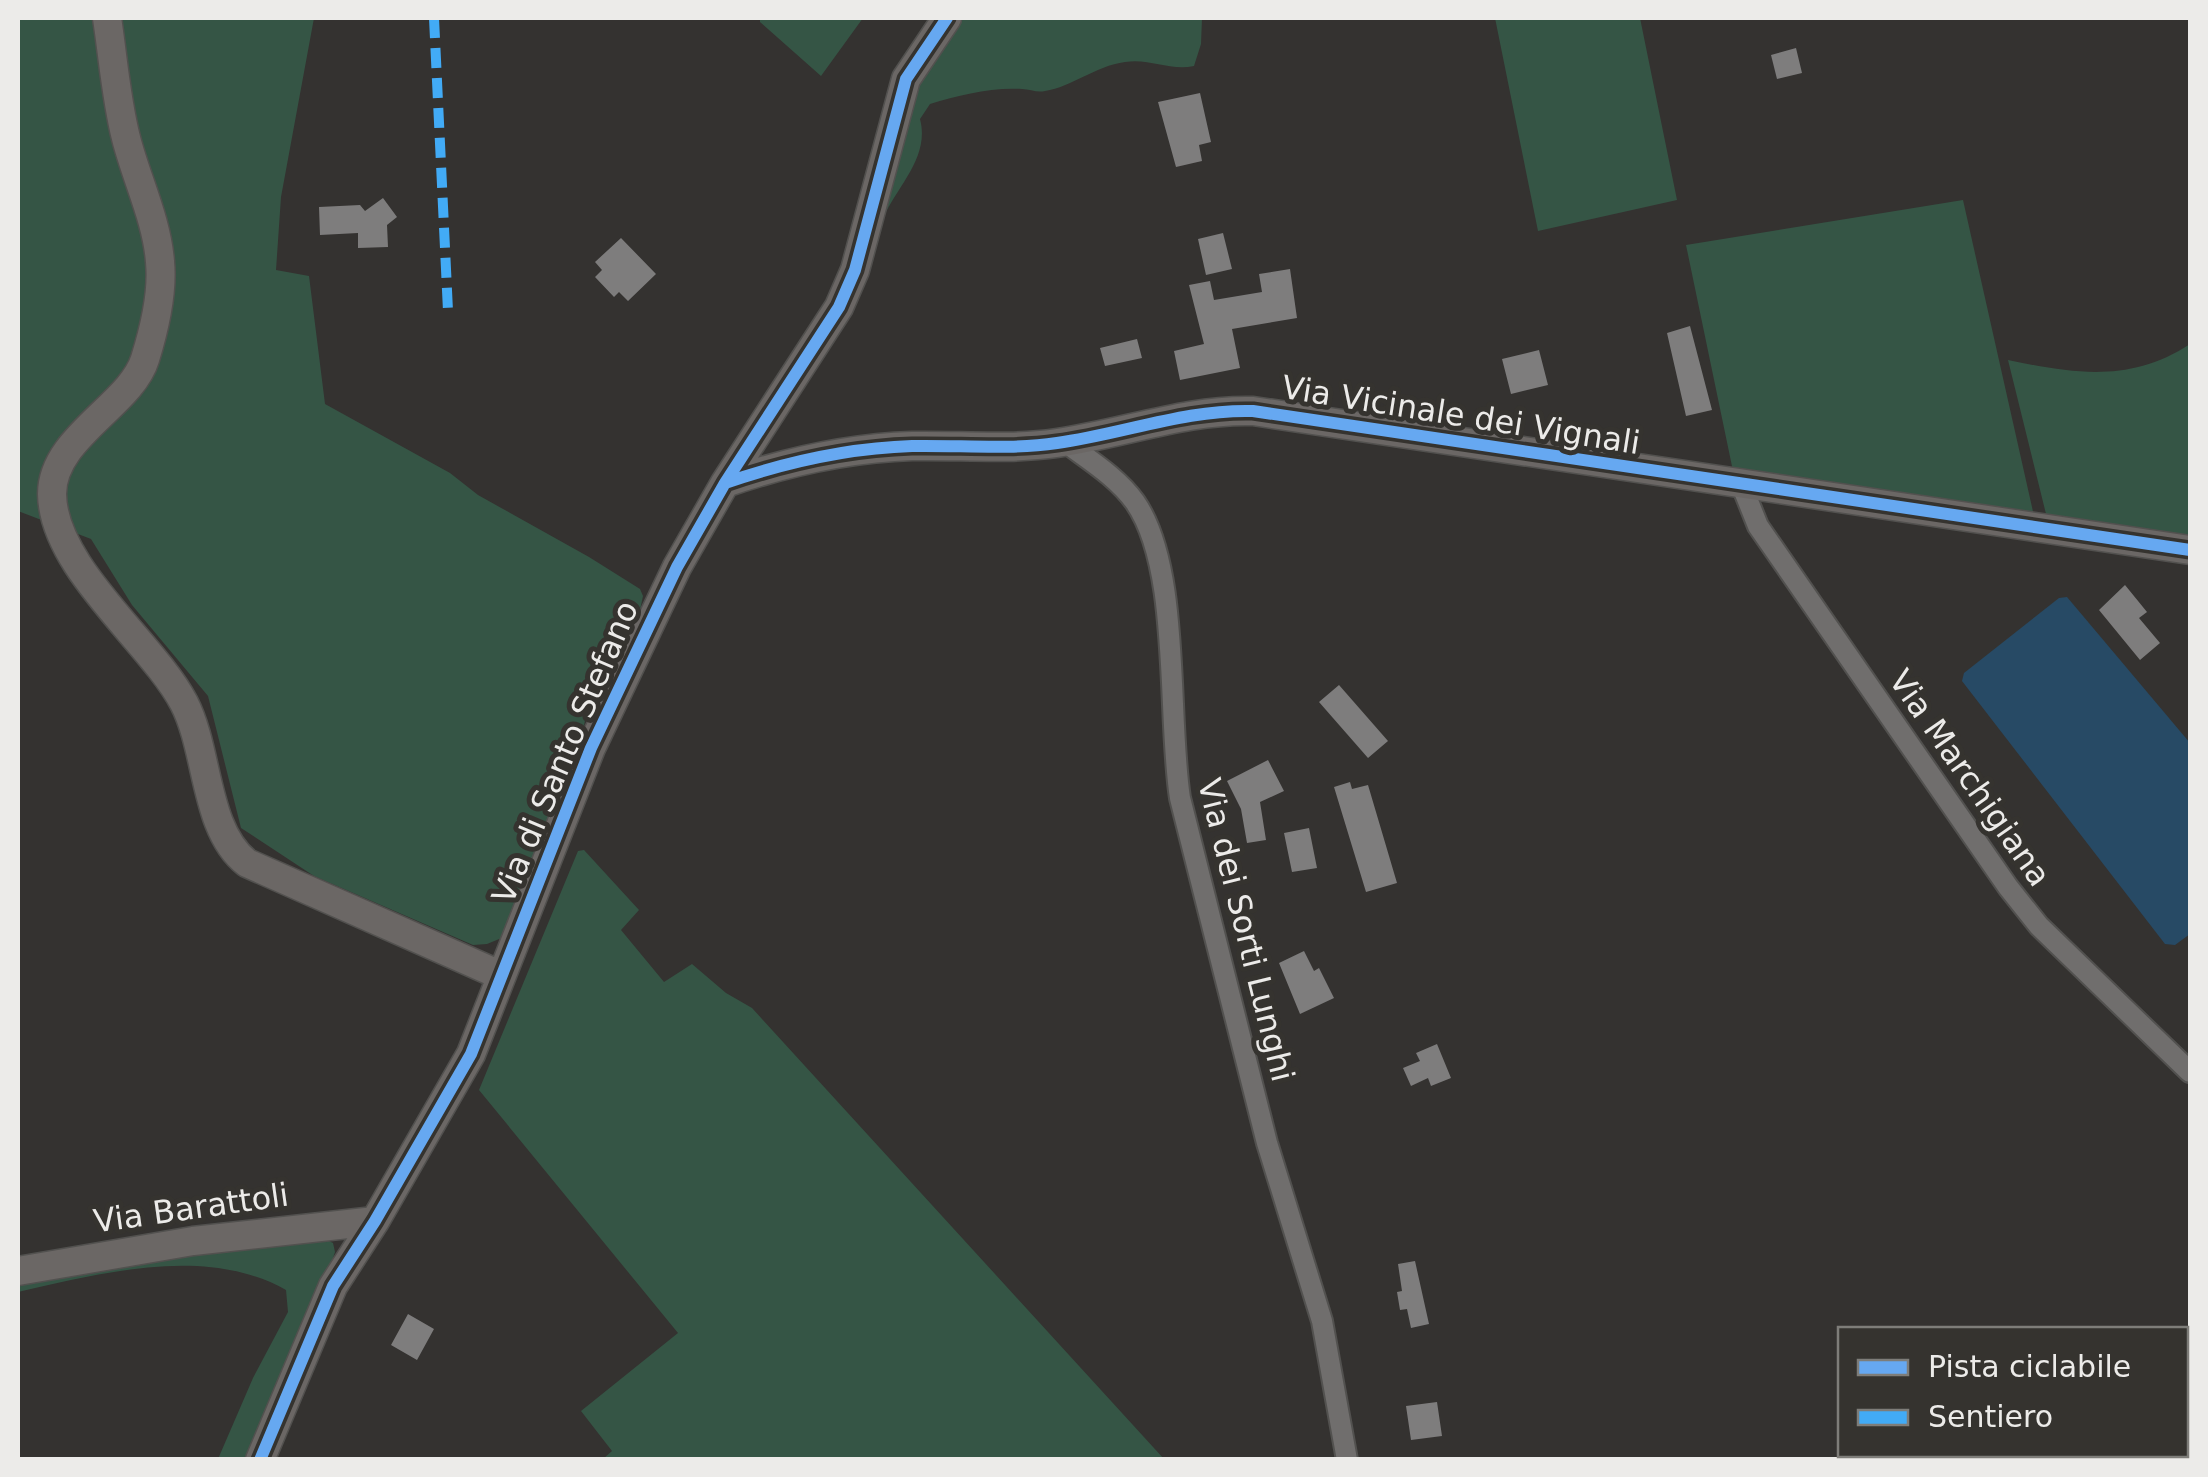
<svg xmlns="http://www.w3.org/2000/svg" width="2208" height="1477" viewBox="0 0 2208 1477" font-family="'DejaVu Sans',sans-serif">
	<style>
		.green { fill: #355545 }
		.water { fill: #274a65 }
		.building { fill: #7e7d7d }
		.lines { fill: none; stroke-linecap: round; stroke-linejoin: round }
		.street-casing { stroke: #52514f; stroke-width: 24 }
		.secondary-casing { stroke: #52514f; stroke-width: 31 }
		.street { stroke: #706e6d; stroke-width: 20 }
		.secondary { stroke: #6b6765; stroke-width: 28 }
		.quiet { stroke: #42abf6; stroke-width: 10; stroke-dasharray: 20 10; stroke-linecap: butt }
		.cycleway-casing { stroke: #35332f; stroke-width: 19 }
		.cycleway { stroke: #66a8f1; stroke-width: 12 }
		.labels { text-anchor: middle; stroke-width: 10; stroke-linejoin: round; paint-order: stroke }
		.street-label { font-size: 32px; fill: #ecebe9; stroke: #35332f }
	</style>
	<rect width="100%" height="100%" fill="#343230"/>
	<path class="green" d="M 18,18 L 314,18 L 281,197 L 276,270 L 309,276 L 325,404 L 450,473 L 478,495 L 589,557 L 640,589 L 643,596 L 640,610 L 586,714 L 581,744 L 504,937 L 487,944 L 473,945 L 314,876 L 241,828 L 208,696 L 132,605 L 91,539 L 18,511 Z
		M 760,18 L 863,18 L 821,76 L 760,22 Z
		M 958,18 L 1202,18 L 1201,44 L 1194,66 C 1169,71 1150,58 1125,62 C 1095,66 1072,87 1045,91 C 1037,93 1030,89 1022,89 C 992,87 959,95 930,104 L 920,119 C 930,157 898,185 883,218 L 913,84 Z
		M 1495,18 L 1640,18 L 1677,200 L 1538,231 Z
		M 1963,200 L 2034,516 L 1733,471 L 1686,245 Z
		M 2190,344 L 2190,538 L 2047,518 L 2008,360 C 2074,374 2131,383 2190,344 Z
		M 584,850 L 639,910 L 621,930 L 664,982 L 692,964 L 726,993 L 752,1008 L 1164,1459 L 603,1459 L 612,1451 L 581,1411 L 678,1333 L 479,1090 L 578,851 Z
		M 325,1239 L 333,1243 L 335,1252 L 325,1282 L 250,1459 L 218,1459 L 253,1378 L 288,1312 L 286,1290 C 206,1245 102,1273 18,1292 L 18,1283 L 115,1264 Z"/>
	<path class="water" d="M 2067,597 L 2190,743 L 2190,934 L 2175,945 L 2165,944 L 1962,681 L 1964,673 L 2059,598 Z"/>
	<path class="building" d="M 1796,48 L 1802,73 L 1777,79 L 1771,55 Z
		M 1200,93 L 1211,142 L 1199,145 L 1202,161 L 1176,167 L 1158,102 Z
		M 383,198 L 397,217 L 387,225 L 388,247 L 358,248 L 358,233 L 320,235 L 319,207 L 360,205 L 365,211 Z
		M 1223,233 L 1232,269 L 1206,275 L 1198,239 Z
		M 621,238 L 656,274 L 628,301 L 619,292 L 614,297 L 595,277 L 602,270 L 595,262 Z
		M 1290,269 L 1297,318 L 1232,329 L 1240,368 L 1180,380 L 1174,351 L 1204,344 L 1189,285 L 1210,281 L 1214,300 L 1262,292 L 1259,274 Z
		M 1690,326 L 1712,410 L 1686,416 L 1667,333 Z
		M 1137,339 L 1142,358 L 1105,366 L 1100,348 Z
		M 1539,350 L 1548,385 L 1511,394 L 1502,359 Z
		M 2125,585 L 2147,612 L 2139,618 L 2160,643 L 2140,660 L 2099,610 Z
		M 1339,685 L 1388,741 L 1368,758 L 1319,702 Z
		M 1268,760 L 1284,791 L 1260,802 L 1266,840 L 1247,843 L 1241,809 L 1227,781 Z
		M 1350,782 L 1352,789 L 1368,785 L 1397,883 L 1366,892 L 1334,787 Z
		M 1309,828 L 1317,868 L 1292,872 L 1284,833 Z
		M 1304,951 L 1314,971 L 1319,968 L 1334,998 L 1300,1014 L 1279,963 Z
		M 1437,1044 L 1451,1078 L 1431,1086 L 1428,1078 L 1411,1086 L 1403,1068 L 1420,1061 L 1416,1053 Z
		M 1415,1261 L 1429,1324 L 1411,1328 L 1407,1309 L 1400,1310 L 1397,1292 L 1402,1291 L 1398,1264 Z
		M 408,1314 L 434,1329 L 417,1360 L 391,1345 Z
		M 1437,1402 L 1442,1436 L 1411,1440 L 1406,1406 Z"/>
	<g class="lines">
		<g class="street-casing">
			<path id="street" d="M 1065,442 C 1089,460 1117,477 1135,502 C 1181,568 1167,715 1180,798 L 1267,1143 L 1322,1321 L 1347,1460
				M 1742,486 L 1758,526 L 2008,887 L 2039,926 L 2190,1072"/>
		</g>
		<g class="secondary-casing">
			<path id="secondary" d="M 107,18 C 113,57 116,99 126,138 C 136,178 157,220 160,262 C 163,292 154,330 145,359 C 131,405 52,437 52,494 C 53,568 152,642 184,703 C 209,751 204,830 247,863 L 500,975
				M 725,483 C 786,462 848,448 912,446 C 961,445 1009,450 1057,443 C 1123,434 1186,409 1253,411 L 2190,550
				M 18,1271 L 193,1241 L 375,1221
				M 260,1460 L 333,1286 L 375,1221 L 471,1054 L 591,748 L 677,567 L 725,483 L 839,307 L 855,270 L 906,79 L 947,18"/>
		</g>
		<use href="#street" class="street"/>
		<use href="#secondary" class="secondary"/>
		<path class="quiet" d="M 434,18 L 448,311"/>
		<g class="cycleway-casing">
			<path id="cycleway" d="M 725,483 C 786,462 848,448 912,446 C 961,445 1009,450 1057,443 C 1123,434 1186,409 1253,411 L 2190,550
				M 260,1460 L 333,1286 L 375,1221 L 471,1054 L 591,748 L 677,567 L 725,483 L 839,307 L 855,270 L 906,79 L 947,18"/>
		</g>
		<use href="#cycleway" class="cycleway"/>
	</g>
	<g class="labels">
		<g class="street-label">
			<text transform="translate(1461 415) rotate(9)" y="11">Via Vicinale dei Vignali</text>
			<text transform="translate(565 752) rotate(-67)" y="11">Via di Santo Stefano</text>
			<text transform="translate(1970 778) rotate(55)" y="11">Via Marchigiana</text>
			<text transform="translate(1246 930) rotate(76)" y="11">Via dei Sorti Lunghi</text>
			<text transform="translate(191 1208) rotate(-8)" y="11">Via Barattoli</text>
		</g>
	</g>
	<rect width="2208" height="1477" fill="none" stroke="#ecebe9" stroke-width="40"/>
	<rect x="1838" y="1327" width="350" height="130" fill="#35332f" stroke="#7e7d79" stroke-width="2.5"/>
	<rect x="1858" y="1360" width="50" height="15" fill="#66a8f1" stroke="#7e7d79" stroke-width="2.5"/>
	<text x="1928" y="1377" font-size="30" fill="#ecebe9">Pista ciclabile</text>
	<rect x="1858" y="1410" width="50" height="15" fill="#42abf6" stroke="#7e7d79" stroke-width="2.5"/>
	<text x="1928" y="1427" font-size="30" fill="#ecebe9">Sentiero</text>
</svg>
